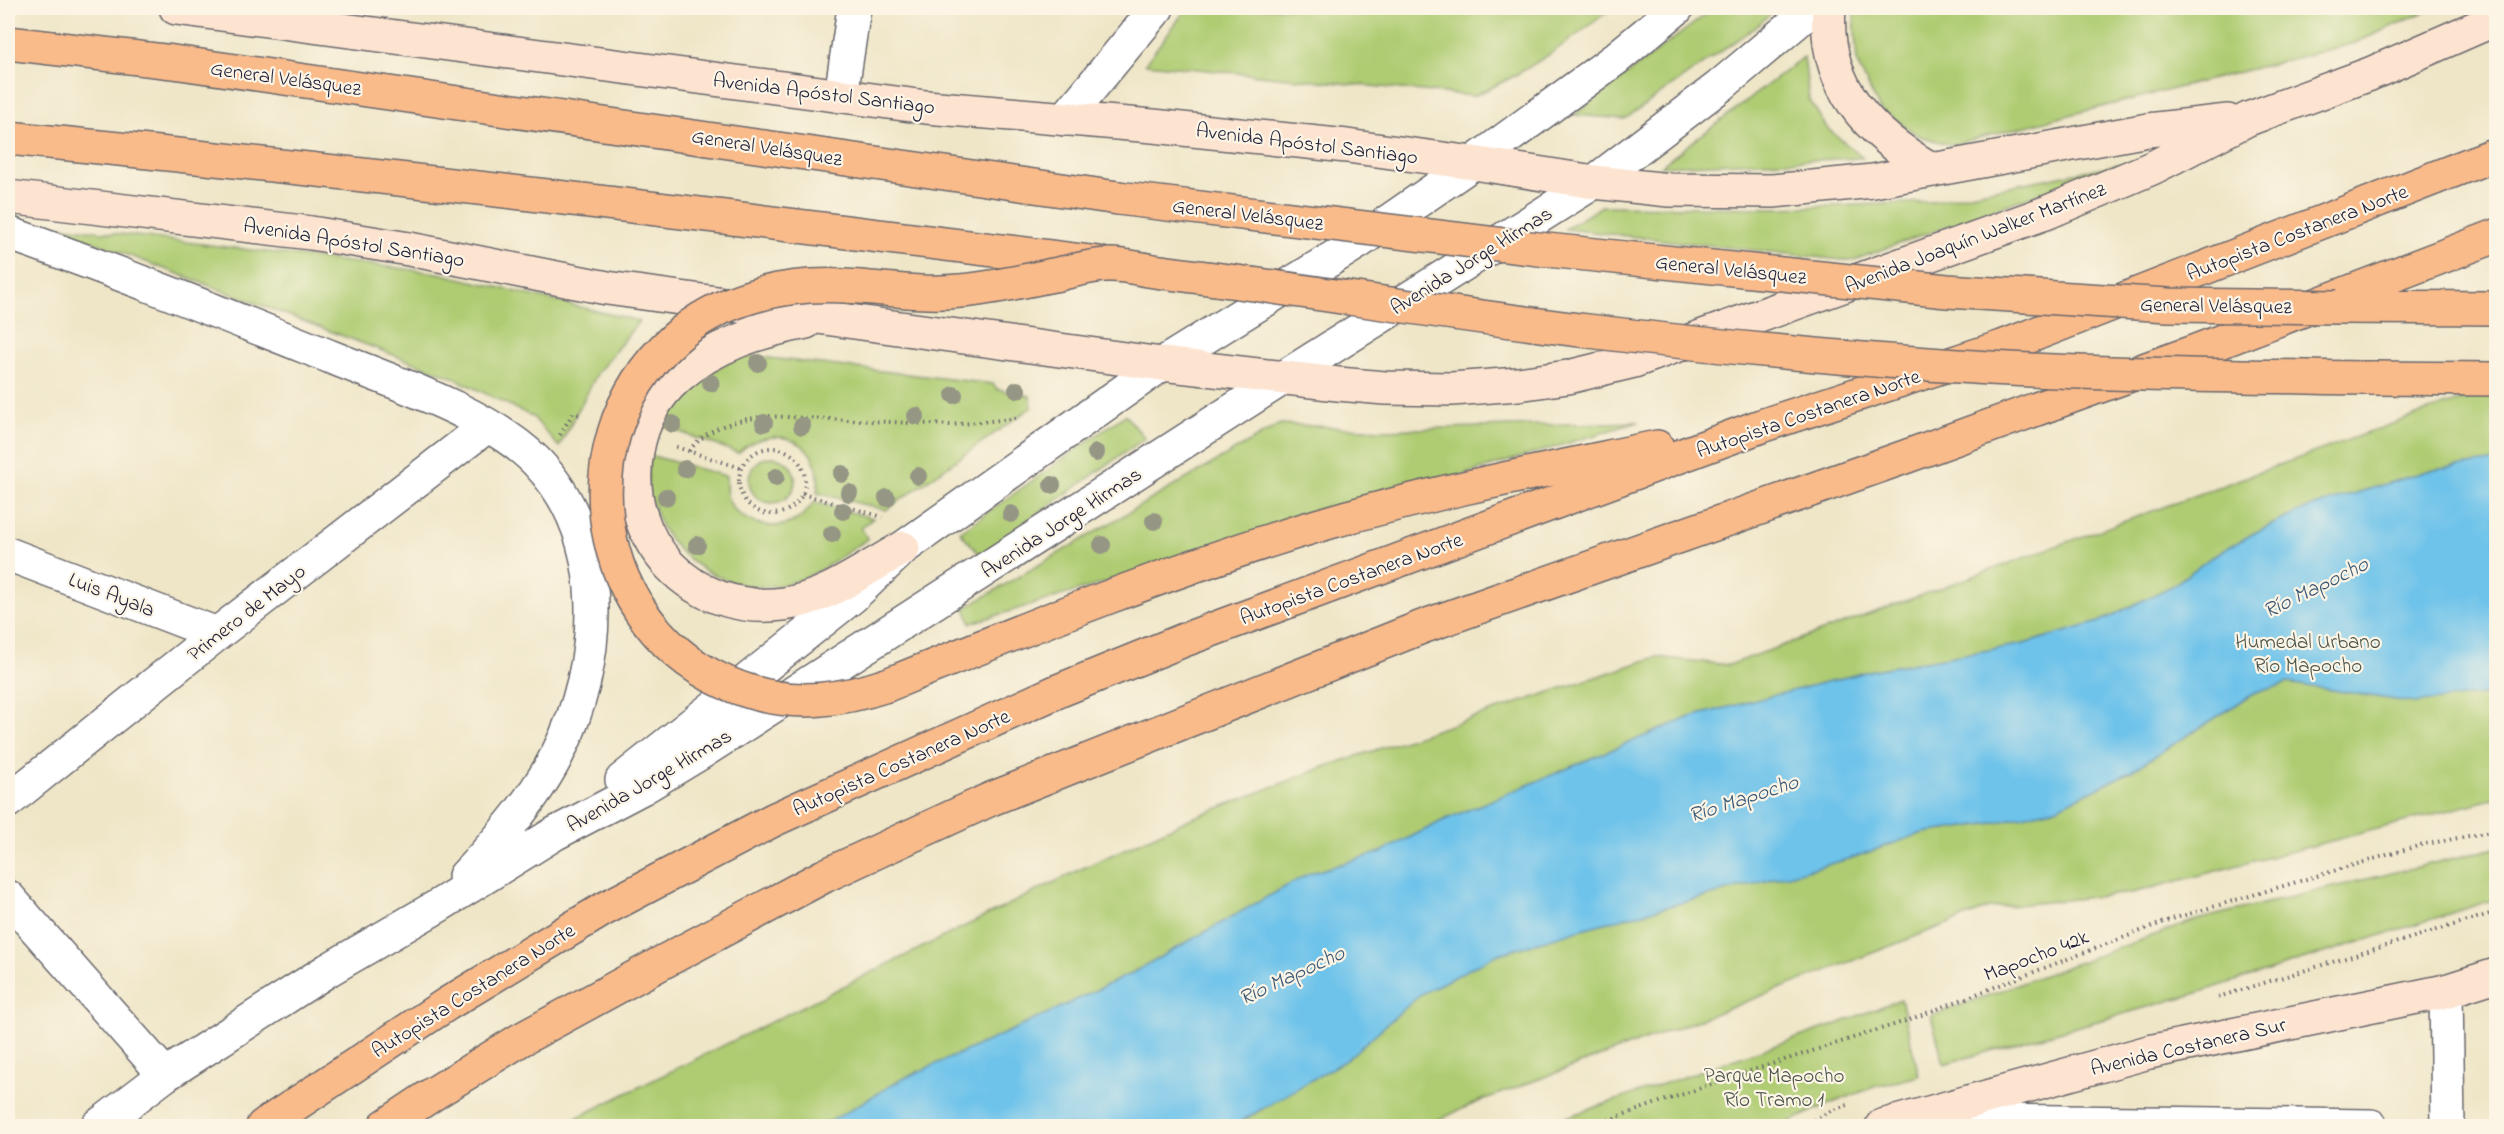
<svg xmlns="http://www.w3.org/2000/svg" width="2504" height="1134" viewBox="0 0 2504 1134" font-family="'Indie Flower',sans-serif">
	<style>
		.green { fill: #afcc72; stroke: #687756; stroke-width: 1.5 }
		.water { fill: #6ec3ea; stroke: #487292; stroke-width: 1.5 }
		.lines { fill: none; stroke-linecap: round; stroke-linejoin: round }
		.minor-casing { stroke: #6a676c; stroke-width: 36 }
		.tertiary-casing { stroke: #6a676c; stroke-width: 36 }
		.secondary-casing { stroke: #6a676c; stroke-width: 36 }
		.motorway-casing { stroke: #6a676c; stroke-width: 36 }
		.path { stroke: #6a676c; stroke-width: 4; stroke-dasharray: 1.5 4.5; stroke-linecap: butt }
		.minor { stroke: #fff; stroke-width: 33 }
		.tertiary { stroke: #fff; stroke-width: 33 }
		.secondary { stroke: #fde4d1; stroke-width: 33 }
		.motorway { stroke: #fabb8b; stroke-width: 33 }
		.motorway-bridge-casing { stroke: #6a676c; stroke-width: 36; stroke-linecap: butt }
		.motorway-bridge { stroke: #fabb8b; stroke-width: 33 }
		.tree { fill: #959684 }
		.labels { text-anchor: middle; stroke-width: 4.5; stroke-linejoin: round; paint-order: stroke }
		.street-label { font-size: 21px; fill: #22223b; stroke: #fcf5e5 }
		.park-label { font-size: 21px; fill: #4c554c; stroke: #fcf5e5 }
		.water-label { font-size: 22px; font-style: italic; fill: #3d5a78; stroke: #fcf5e5 }
	</style>
	<rect width="100%" height="100%" fill="#fcf5e5"/>
	<filter id="ink" filterUnits="userSpaceOnUse"><feTurbulence type="fractalNoise" baseFrequency=".0167" numOctaves="2"/><feDisplacementMap in="SourceGraphic" scale="12" xChannelSelector="R" yChannelSelector="G"/><feConvolveMatrix kernelMatrix="1 2 1 2 8 2 1 2 1" color-interpolation-filters="sRGB"/></filter>
	<filter id="wash" filterUnits="userSpaceOnUse"><feTurbulence type="fractalNoise" baseFrequency=".008" numOctaves="4" result="noise"/><feDisplacementMap in="SourceGraphic" scale="24" xChannelSelector="R" yChannelSelector="G"/><feGaussianBlur stdDeviation="1.35" result="paint"/><feColorMatrix in="noise" values="0 0 0 0 0 0 0 0 0 0 0 0 0 0 0 0 0 1.4 0 .05"/><feComposite in="paint" operator="in"/></filter>
	<g filter="url(#wash)">
		<rect width="100%" height="100%" fill="#efe6c8"/>
		<path class="green" d="M 1187,8 L 1612,8 C 1568,43 1525,74 1473,96 L 1145,64 Z
			M 1714,8 L 1777,8 L 1758,25 L 1625,119 L 1574,115 Z
			M 1859,8 L 2433,8 L 2355,43 L 1951,145 L 1919,136 L 1879,108 L 1857,63 L 1854,14 Z
			M 1804,57 L 1809,99 L 1827,128 L 1863,158 L 1661,166 Z
			M 2120,164 L 1851,261 L 1565,229 L 1602,206 L 1781,208 L 1930,202 Z
			M 48,225 L 438,273 L 639,321 L 597,374 L 559,447 L 533,417 L 452,377 Z
			M 743,355 L 993,384 L 997,389 L 1030,396 L 1032,407 L 886,510 L 817,493 C 827,442 774,419 738,453 L 658,424 L 682,387 Z
			M 2496,390 L 2496,798 L 2132,893 L 1989,908 L 1704,1018 L 1485,1099 L 1424,1126 L 560,1126 L 1081,869 L 1192,818 L 1324,767 L 1656,657 L 1729,665 L 2425,412 Z
			M 1125,415 L 1145,438 L 980,555 L 960,532 Z
			M 1638,422 L 971,623 L 965,608 L 1280,424 L 1383,430 Z
			M 649,455 L 726,476 C 726,482 726,489 727,495 C 733,520 768,532 790,523 C 801,519 807,511 814,502 L 873,518 L 861,528 L 868,539 C 843,554 816,577 787,584 C 743,594 696,574 669,538 C 660,528 654,509 650,496 C 646,484 649,467 649,455 Z
			M749 480a23 23 0 1 1 46 0a23 23 0 1 1-46 0Z
			M 2496,848 L 2496,899 L 2194,994 L 1944,1064 L 1931,1016 L 2196,920 Z
			M 1901,999 L 1919,1076 L 1874,1087 L 1819,1108 L 1781,1126 L 1541,1126 L 1837,1024 Z"/>
		<path class="water" d="M 2496,461 L 2496,693 L 2414,703 L 2288,683 L 2253,694 L 2130,772 L 2056,808 L 1994,823 L 1923,833 L 1849,859 L 1586,928 L 1496,955 L 1421,994 L 1346,1060 L 1233,1126 L 817,1126 L 833,1120 L 900,1080 L 1015,1029 L 1132,973 L 1308,874 L 1381,852 L 1444,820 L 1690,717 L 1873,670 L 2023,644 L 2099,622 L 2172,586 L 2213,556 L 2256,532 L 2308,508 L 2427,471 Z"/>
	</g>
	<g filter="url(#ink)">
		<g class="lines">
			<g class="minor-casing">
				<path id="minor" d="M 841,96 L 854,8
					M 8,554 L 217,634
					M 8,801 L 217,634 L 487,426
					M 8,897 L 165,1075
					M 2446,991 L 2448,1126"/>
			</g>
			<g class="tertiary-casing">
				<path id="tertiary" d="M 1065,119 L 1157,8
					M 8,233 C 116,271 223,314 331,357 C 391,381 490,414 536,461 C 611,538 603,665 557,755 C 536,797 497,842 465,876
					M 622,780 L 852,597 L 903,548 L 1162,364 L 1360,241 L 1473,163 L 1614,60 L 1677,8
					M 1918,1120 L 2371,1126
					M 98,1126 L 165,1075 L 328,970 L 438,906 L 554,834 L 642,788 L 700,753 L 1283,378 L 1594,182 L 1720,86 L 1813,8"/>
			</g>
			<g class="secondary-casing">
				<path id="secondary" d="M 176,8 L 926,107 L 1153,126 L 1347,146 L 1473,163 L 1594,182 L 1669,190 L 1773,191 L 1873,181 L 2148,130 L 2228,121
					M 1829,8 C 1823,86 1869,134 1933,170
					M 8,197 L 311,233 L 409,249 L 607,288 L 1162,364 L 1338,384 L 1385,388 L 1452,389 L 1518,384 L 1568,377 L 1634,361 L 2048,212 L 2152,168 L 2248,119 L 2370,74 L 2496,19
					M 806,322 C 760,331 714,345 678,377 C 656,396 642,422 637,451 C 621,541 692,616 784,604 C 826,599 866,568 903,548
					M 1882,1126 L 2149,1052 L 2446,991 L 2496,975"/>
			</g>
			<g class="motorway-casing">
				<path id="motorway" d="M 8,43 L 173,62 L 1118,198
					M 8,138 C 372,173 736,218 1099,263
					M 2337,307 L 2496,308
					M 2371,378 L 2496,379
					M 887,685 C 1032,626 1179,566 1330,522 C 1437,491 1547,470 1657,447
					M 263,1126 L 447,1004 L 604,909 L 773,820 L 1058,691 L 1184,640 L 1761,426 L 2002,347 L 2496,154
					M 385,1126 L 436,1092 L 520,1040 L 663,962 L 824,876 L 991,799 L 1422,627 L 1902,458 L 2196,351 L 2496,236"/>
			</g>
			<path class="path" d="M 560,435 L 573,413 L 581,415
				M 676,447 L 741,468
				M739 481a33 33 0 1 1 66 0a33 33 0 1 1-66 0Z
				M 689,451 C 708,426 737,420 767,416 L 951,425 L 1020,418
				M 802,494 L 883,517
				M 2218,997 L 2496,912
				M 1591,1126 L 1747,1072 L 1906,1021 L 2172,919 L 2421,845 L 2496,831
				M 1803,1126 L 1832,1110 L 1851,1104"/>
			<use href="#minor" class="minor"/>
			<use href="#tertiary" class="tertiary"/>
			<use href="#secondary" class="secondary"/>
			<use href="#motorway" class="motorway"/>
			<g class="motorway-bridge-casing">
				<path id="motorway-bridge" d="M 1118,198 L 1547,250 L 1947,291 L 2168,305 L 2337,307
					M 887,685 C 842,700 797,706 751,692 C 597,646 555,446 674,339 C 721,297 784,283 845,286 C 884,288 921,295 960,291 C 995,288 1029,280 1063,273 C 1077,270 1093,265 1108,265 C 1123,264 1139,269 1154,271 C 1184,275 1215,279 1245,283 C 1359,299 1473,317 1588,331 C 1721,347 1856,360 1990,368 C 2117,375 2244,376 2371,378"/>
			</g>
			<use href="#motorway-bridge" class="motorway-bridge"/>
		</g>
		<g class="tree">
			<circle cx="758" cy="363" r="9"/>
			<circle cx="711" cy="383" r="9"/>
			<circle cx="1017" cy="390" r="9"/>
			<circle cx="954" cy="395" r="9"/>
			<circle cx="916" cy="416" r="9"/>
			<circle cx="764" cy="423" r="9"/>
			<circle cx="673" cy="424" r="9"/>
			<circle cx="802" cy="426" r="9"/>
			<circle cx="1096" cy="453" r="9"/>
			<circle cx="685" cy="469" r="9"/>
			<circle cx="842" cy="474" r="9"/>
			<circle cx="918" cy="476" r="9"/>
			<circle cx="776" cy="477" r="9"/>
			<circle cx="1052" cy="485" r="9"/>
			<circle cx="849" cy="493" r="9"/>
			<circle cx="666" cy="497" r="9"/>
			<circle cx="887" cy="498" r="9"/>
			<circle cx="843" cy="511" r="9"/>
			<circle cx="1011" cy="514" r="9"/>
			<circle cx="1154" cy="521" r="9"/>
			<circle cx="832" cy="534" r="9"/>
			<circle cx="697" cy="545" r="9"/>
			<circle cx="1102" cy="545" r="9"/>
		</g>
	</g>
	<g class="labels">
		<g class="street-label">
			<text transform="translate(286 78) rotate(8)" y="7">General Velásquez</text>
			<text transform="translate(824 93) rotate(7)" y="7">Avenida Apóstol Santiago</text>
			<text transform="translate(1307 143) rotate(7)" y="7">Avenida Apóstol Santiago</text>
			<text transform="translate(767 147) rotate(9)" y="7">General Velásquez</text>
			<text transform="translate(1248 214) rotate(7)" y="7">General Velásquez</text>
			<text transform="translate(2297 232) rotate(-21)" y="7">Autopista Costanera Norte</text>
			<text transform="translate(1975 237) rotate(-21)" y="7">Avenida Joaquín Walker Martínez</text>
			<text transform="translate(354 242) rotate(9)" y="7">Avenida Apóstol Santiago</text>
			<text transform="translate(1471 260) rotate(-32)" y="7">Avenida Jorge Hirmas</text>
			<text transform="translate(1731 269) rotate(6)" y="7">General Velásquez</text>
			<text transform="translate(2216 305) rotate(1)" y="7">General Velásquez</text>
			<text transform="translate(1808 413) rotate(-19)" y="7">Autopista Costanera Norte</text>
			<text transform="translate(1061 522) rotate(-33)" y="7">Avenida Jorge Hirmas</text>
			<text transform="translate(1351 578) rotate(-20)" y="7">Autopista Costanera Norte</text>
			<text transform="translate(112 594) rotate(21)" y="7">Luis Ayala</text>
			<text transform="translate(246 612) rotate(-38)" y="7">Primero de Mayo</text>
			<text transform="translate(901 762) rotate(-24)" y="7">Autopista Costanera Norte</text>
			<text transform="translate(649 780) rotate(-30)" y="7">Avenida Jorge Hirmas</text>
			<text transform="translate(2036 955) rotate(-21)" y="7">Mapocho 42k</text>
			<text transform="translate(473 990) rotate(-32)" y="7">Autopista Costanera Norte</text>
			<text transform="translate(2188 1046) rotate(-13)" y="7">Avenida Costanera Sur</text>
		</g>
		<g class="park-label">
			<text x="2308" y="648">Humedal Urbano<tspan x="2308" dy="24">Río Mapocho</tspan></text>
			<text x="1774" y="1082">Parque Mapocho<tspan x="1774" dy="24">Río Tramo 1</tspan></text>
		</g>
		<g class="water-label">
			<text transform="translate(2315 586) rotate(-26)" y="8">Río Mapocho</text>
			<text transform="translate(1743 797) rotate(-18)" y="8">Río Mapocho</text>
			<text transform="translate(1291 974) rotate(-25)" y="8">Río Mapocho</text>
		</g>
	</g>
	<rect width="2504" height="1134" fill="none" stroke="#fcf5e5" stroke-width="30"/>
</svg>
